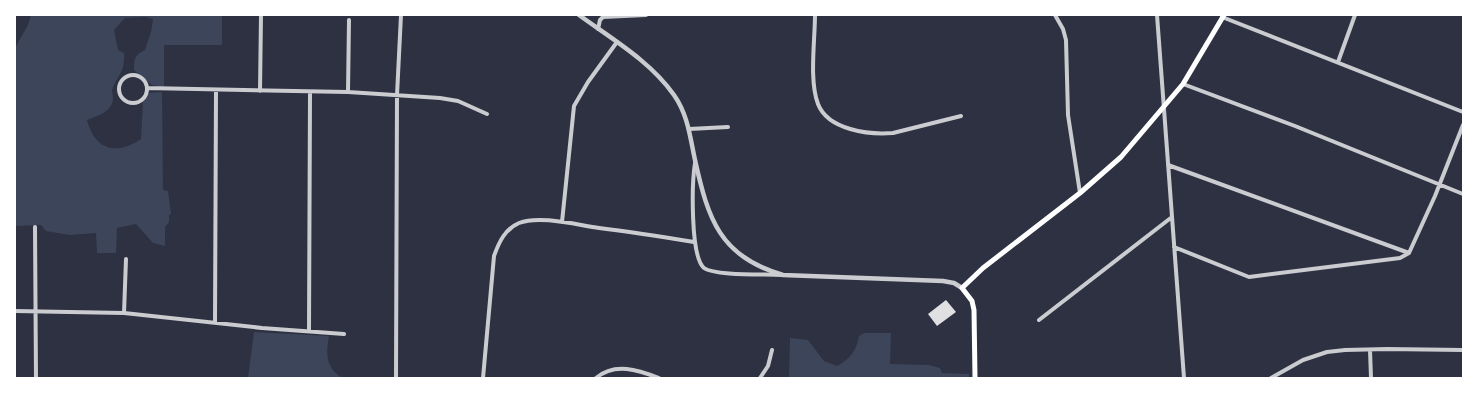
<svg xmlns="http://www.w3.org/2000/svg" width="1478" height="393" viewBox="0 0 1478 393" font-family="Poppins,sans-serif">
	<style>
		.green { fill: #3c4559 }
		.building { fill: #e0e0e3 }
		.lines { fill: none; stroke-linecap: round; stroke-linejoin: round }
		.minor { stroke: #caccd0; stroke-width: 4 }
		.tertiary { stroke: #caccd0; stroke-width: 4.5 }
		.secondary { stroke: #fff; stroke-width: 5 }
	</style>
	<rect width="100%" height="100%" fill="#2d3142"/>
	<path class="green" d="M 31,15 L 222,15 L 222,45 L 164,45 L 164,87 L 152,85 L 134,70 C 134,60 134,55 145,50 L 151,32 L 153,19 L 145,17 L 125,18 L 114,30 L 118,50 L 124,53 C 125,71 120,72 113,87 C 111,91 113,94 113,98 C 113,112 97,116 87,120 C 95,150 116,156 141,139 L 143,101 L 148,93 L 162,92 L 163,190 L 168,191 L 171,214 L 169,215 L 169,222 L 165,227 L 165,246 L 153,243 L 136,224 L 117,228 L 116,253 L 97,253 L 96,233 L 70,235 L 46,231 L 41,225 L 15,226 L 15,48 L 28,25 Z
		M 254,332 L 329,336 C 326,355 325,366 342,378 L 248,378 Z
		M 864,333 L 891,333 L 890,364 L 929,365 L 940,368 L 942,373 L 969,374 L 969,378 L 789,378 L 790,338 L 808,340 L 824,361 L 837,366 C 849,360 857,350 859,336 Z"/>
	<path class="building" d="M 946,300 L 956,312 L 937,326 L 928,314 Z"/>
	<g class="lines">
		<path class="minor" d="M 815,15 C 815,40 809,81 818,104 C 828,130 869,135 893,133 L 961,116
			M 1055,15 L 1063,29 L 1066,40 L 1068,115 L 1080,193
			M 1157,15 L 1184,378
			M 1222,17 L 1463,112
			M 598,29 L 600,20 L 603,17 L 646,15
			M 1338,62 L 1355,15
			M119 89a14 14 0 1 1 28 0a14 14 0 1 1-28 0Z
			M 1183,84 L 1295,126 L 1463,194
			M 147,88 L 348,92 L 440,98 L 458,101 L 487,114
			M 260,91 L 261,15
			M 348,92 L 349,20
			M 689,129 L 728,127
			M 695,163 C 692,182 690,256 704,268 C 715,276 765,274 781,275
			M 1168,165 L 1409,253
			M 562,222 L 574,106 L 588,82 L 617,42
			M 35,227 L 36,378
			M 1174,247 L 1249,277 L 1400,258 L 1409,253 L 1435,196 L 1463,125
			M 15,311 L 124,313 L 262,328 L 344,334
			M 124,313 L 126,259
			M 1039,320 L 1172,217
			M 215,323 L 216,90
			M 309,331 L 310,93
			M 1370,350 L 1371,378
			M 396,378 L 397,95 L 401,15
			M 483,378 L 494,256 C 499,242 505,229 519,223 C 540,215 577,225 599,228 C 631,232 663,237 694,242
			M 596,378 C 615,362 638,370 659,378
			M 760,378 L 768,366 L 772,350
			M 1271,378 L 1303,360 L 1327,352 L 1345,350 L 1387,349 L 1463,350"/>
		<path class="tertiary" d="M 579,15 C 612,39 650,61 674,95 C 688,115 690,137 695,160 C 708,219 720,257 783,275 L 943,281 L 954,283 L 962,288"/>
		<path class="secondary" d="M 975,378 L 974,310 L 972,301 L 962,288 L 983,268 L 1080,193 L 1121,157 L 1183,84 L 1224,15"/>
	</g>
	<rect width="1478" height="393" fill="none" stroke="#ffffff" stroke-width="32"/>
</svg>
